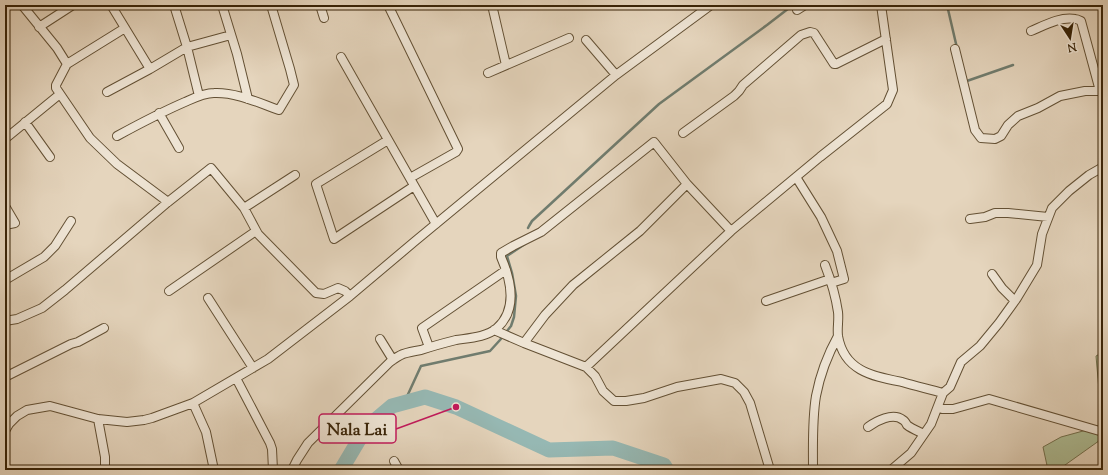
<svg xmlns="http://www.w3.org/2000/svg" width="1108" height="475" viewBox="0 0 1108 475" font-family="'Sorts Mill Goudy',serif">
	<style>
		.green { fill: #aebe96; stroke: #73704e }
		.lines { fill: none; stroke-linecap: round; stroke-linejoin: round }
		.stream { stroke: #707c6e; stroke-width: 2.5 }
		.river { stroke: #96b8b3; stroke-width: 15 }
		.street-casing { stroke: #635034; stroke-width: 10 }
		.street { stroke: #eee4d4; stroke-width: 8 }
		.leader { fill: none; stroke: #c2185b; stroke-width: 1.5 }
		.callout-dot { fill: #c2185b; stroke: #eee4d4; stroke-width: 1.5 }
		.callout { fill: #eee4d4; stroke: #c2185b; stroke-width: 1.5 }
		.callout-label { font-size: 17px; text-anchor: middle; font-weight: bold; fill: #382307 }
	</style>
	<rect width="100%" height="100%" fill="#e5d5bd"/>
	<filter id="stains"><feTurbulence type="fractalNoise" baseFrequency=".005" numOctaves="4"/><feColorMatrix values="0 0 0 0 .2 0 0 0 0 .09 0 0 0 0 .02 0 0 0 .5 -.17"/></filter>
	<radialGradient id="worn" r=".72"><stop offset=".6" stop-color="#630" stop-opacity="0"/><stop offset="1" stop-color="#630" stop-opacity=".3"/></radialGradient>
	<path class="green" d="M 1103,352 L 1103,404 L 1099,390 L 1096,356 Z
		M 1103,423 L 1103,438 L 1058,470 L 1048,470 L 1043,447 L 1061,437 L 1094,428 Z"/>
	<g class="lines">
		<path class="stream" d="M 947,5 L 957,48
			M 964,82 L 1013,65
			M 528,228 L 529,226 L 532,221 L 659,104 L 767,25 L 793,5
			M 404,403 L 421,366 L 490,351 L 500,340 L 511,326 L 514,317 L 516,296 L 512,273 L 507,256 L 525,244"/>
		<path class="river" d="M 341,470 L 366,428 L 392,406 L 425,397 L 456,407 L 549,450 L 613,448 L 664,465 L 667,470"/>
		<g class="street-casing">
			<path id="street" d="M 22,5 L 57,48 L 67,64
				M 111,5 L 150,69
				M 174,5 L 187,47 L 199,96
				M 222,5 L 237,54 L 248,99
				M 320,5 L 324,18
				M 388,5 L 458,149 L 456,152 L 410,178
				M 492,5 L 506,65
				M 797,10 L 805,5
				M 39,27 L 73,5
				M 125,28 L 67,64 L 56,85 L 56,88 L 90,138 L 117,164 L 168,202
				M 1031,31 C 1043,26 1061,16 1075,19 C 1077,19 1079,20 1081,21 L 1100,91
				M 586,40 L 616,75
				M 955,49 L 975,130 L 981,138 L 995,139 L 1001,136 L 1008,125 L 1018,116 L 1038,108 L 1060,96 L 1085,91 L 1103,91
				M 341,57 L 436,224
				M 488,73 L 569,38
				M 107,92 L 150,69 L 187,47 L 231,35
				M 159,113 L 179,148
				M 25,122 L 50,157
				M 683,133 L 734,96 L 739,91 L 743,85 L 801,35 L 810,32 L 814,33 L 834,64 L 836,64 L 886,39
				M 117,136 C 139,124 162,112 185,102 C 194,98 204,93 214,93 C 236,92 259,103 279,110 L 294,85 L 290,69 L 271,5
				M 5,139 L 60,94
				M 388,140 L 316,184 L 334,239 L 414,186
				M 796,177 L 821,217 L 837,251 L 844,279 L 831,283
				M 5,206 L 15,223 L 5,225
				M 244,208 L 295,175
				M 970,219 L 985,217 L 995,213 L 1008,213 L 1048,217
				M 825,265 C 830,278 836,298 838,312 C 839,320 837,328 838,336 C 844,371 872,376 902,382 C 915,386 929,389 943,393 L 950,387 L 961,362 L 980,346 L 999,323 L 1017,298 L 1037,265 L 1042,234 L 1052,208 L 1069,191 L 1089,175 L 1103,167
				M 992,274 L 1002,288 L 1015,301
				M 5,280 L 44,257 L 55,246 L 71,221
				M 5,289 L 5,291
				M 169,291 L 256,231
				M 208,298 L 253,368
				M 766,301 L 830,279
				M 5,321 L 17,319 L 42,308 L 65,290 L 168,202 L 211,168 L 244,208 L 258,234 L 316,293 L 324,294 L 338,288 L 345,291 L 350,296
				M 494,330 L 524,343 L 586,367 L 595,376 L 603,391 L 614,401 L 626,401 L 644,398 L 677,387 L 721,379 L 735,383 L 744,392 L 750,403 L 770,470
				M 380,339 L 393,360
				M 524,343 L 545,315 L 573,285 L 640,231 L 687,184
				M 429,347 L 422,328 L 506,270
				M 586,367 L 731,231 L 820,157 L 887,104 L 893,90 L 881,5
				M 5,377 L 71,344 L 78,342 L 104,328
				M 236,378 L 270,443 L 272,449 L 273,470
				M 193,403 L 206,432 L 214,470
				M 938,407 L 942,409 L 953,409 L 989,399 L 1103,432
				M 98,419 L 105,457 L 105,470
				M 868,427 C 876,421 893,412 903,420 C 905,421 906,423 907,425 C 912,429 918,431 924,434
				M 5,431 L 9,424 L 17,416 L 27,410 L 50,406 L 98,419 L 127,422 L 144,420 L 152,418 L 193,403 L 268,359 L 350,296 L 414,242 L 616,75 L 711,5
				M 394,461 L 399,470
				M 292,470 L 297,460 L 308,443 L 390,362 C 394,359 398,356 403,354 C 409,352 415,351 421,350 C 433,346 444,343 456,340 C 469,338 487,337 497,328 C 518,309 511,280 501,257 L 501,253 L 513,246 L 541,232 L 654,142 L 687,184 L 731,231
				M 813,470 C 813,446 812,420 816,396 C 820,375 828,354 838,336
				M 891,470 L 911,453 L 931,424 L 943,393"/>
		</g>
		<use href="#street" class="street"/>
	</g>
	<path class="leader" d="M456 407L396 429"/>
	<circle class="callout-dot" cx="456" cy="407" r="4"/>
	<rect class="callout" x="319" y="414" width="77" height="29" rx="4"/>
	<g class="callout-label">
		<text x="357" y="435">Nala Lai</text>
	</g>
	<rect width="1108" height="475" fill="none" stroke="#e5d5bd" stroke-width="20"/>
	<rect x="6" y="6" width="1096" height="463" fill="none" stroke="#382307" stroke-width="2"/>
	<rect x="10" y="10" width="1088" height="455" fill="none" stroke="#382307"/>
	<g transform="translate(1070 38) rotate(168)" stroke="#eee4d4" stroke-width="3" paint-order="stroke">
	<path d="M0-3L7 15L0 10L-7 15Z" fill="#382307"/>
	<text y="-6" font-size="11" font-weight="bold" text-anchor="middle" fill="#382307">N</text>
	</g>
	<rect width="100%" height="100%" filter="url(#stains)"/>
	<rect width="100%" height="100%" fill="url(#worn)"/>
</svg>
